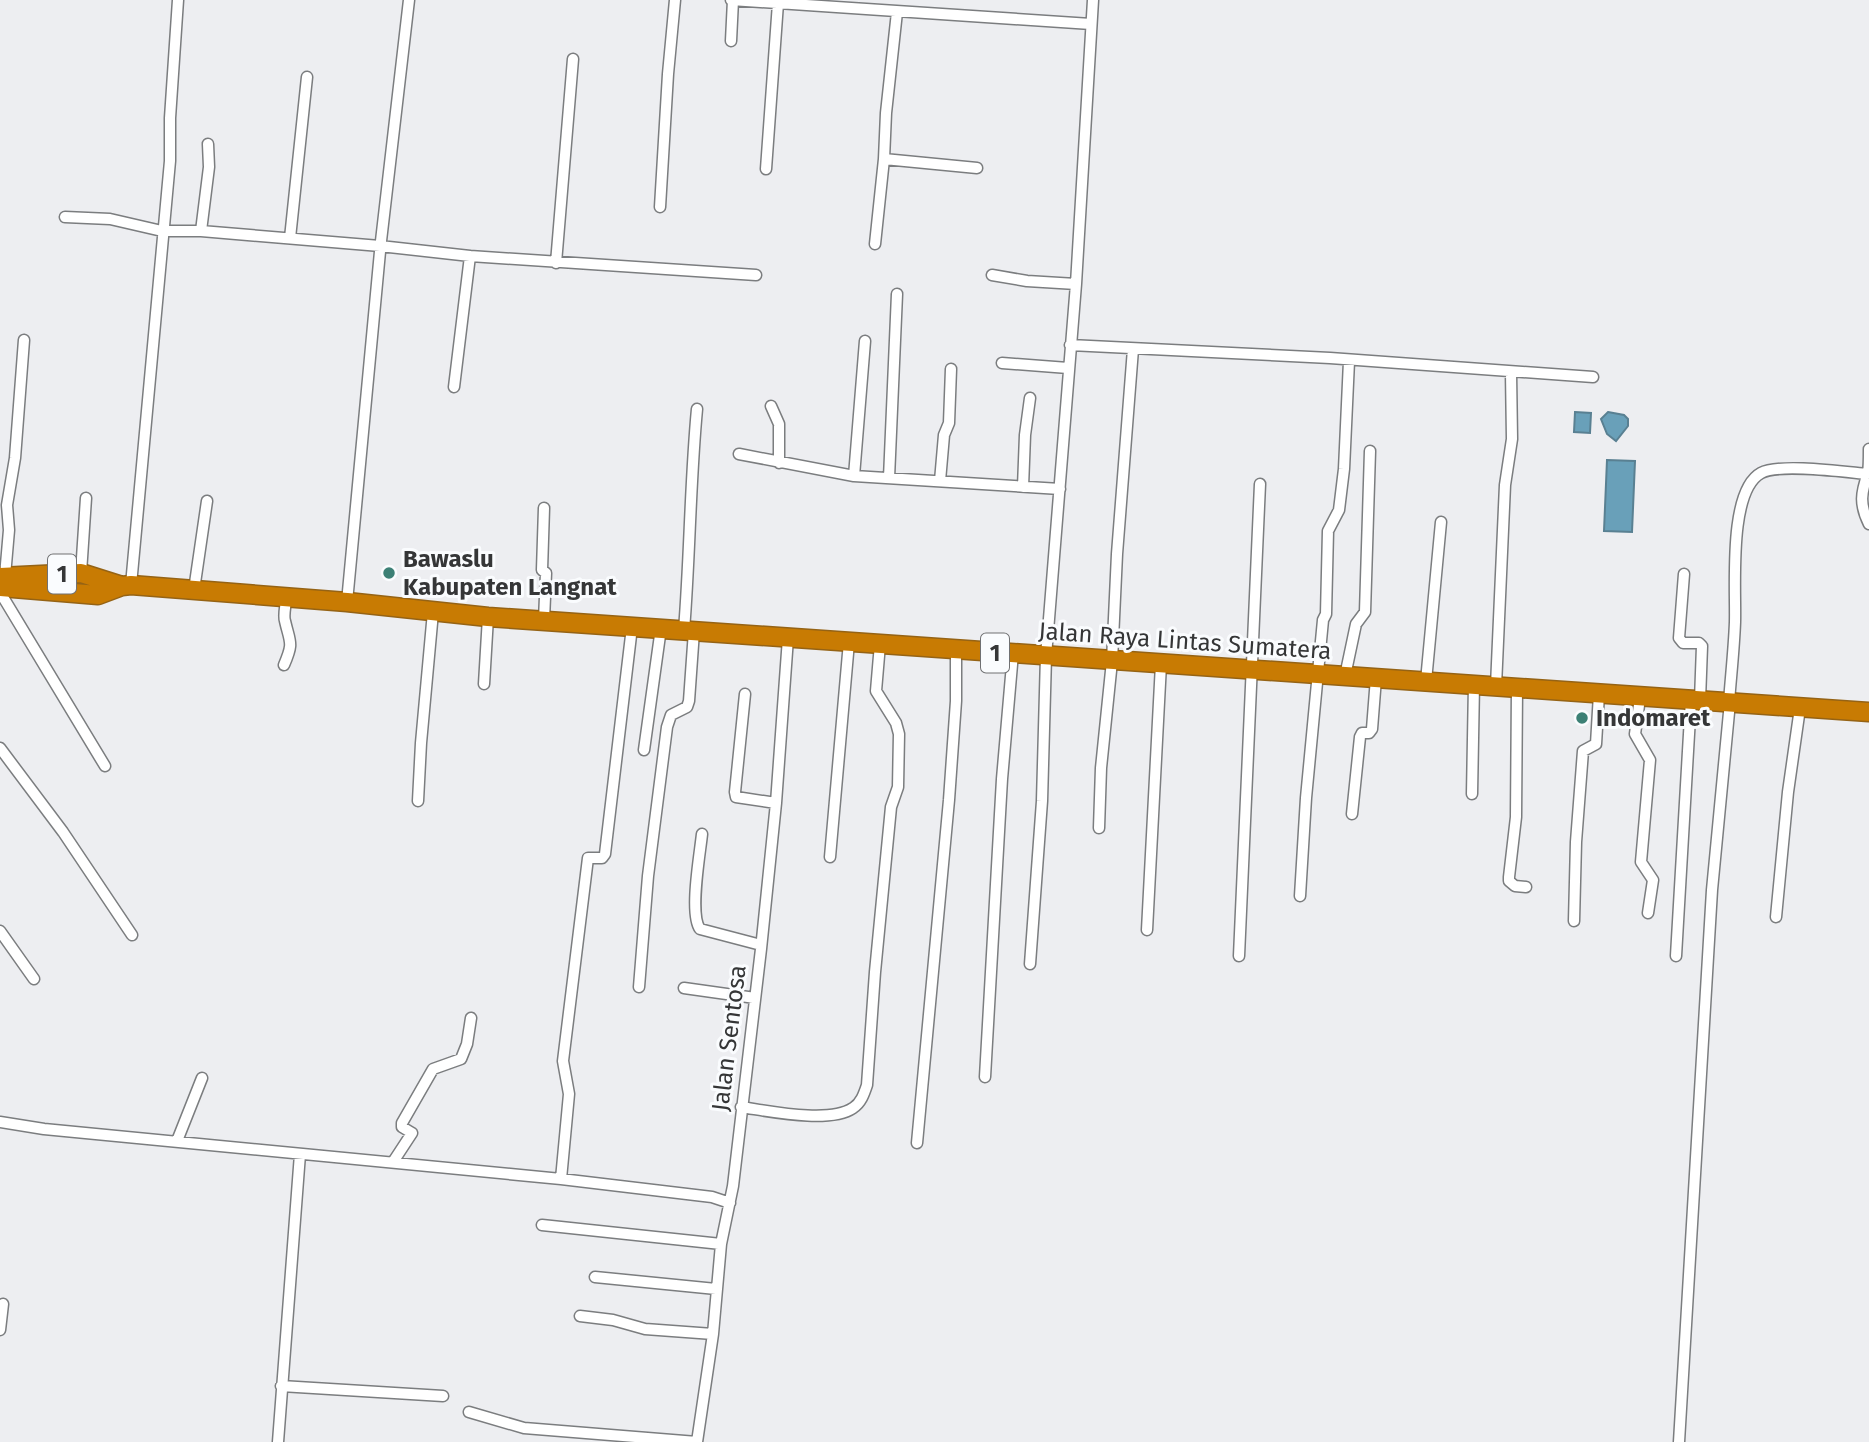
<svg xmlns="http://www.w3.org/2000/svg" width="1869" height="1442" viewBox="0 0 1869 1442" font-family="'Fira Sans',sans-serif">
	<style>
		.water { fill: #69a0b9; stroke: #598092; stroke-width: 2 }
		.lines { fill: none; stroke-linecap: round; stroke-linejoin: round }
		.street-casing { stroke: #7b7d7f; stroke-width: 13 }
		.highway-casing { stroke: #956315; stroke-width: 21 }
		.street { stroke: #fff; stroke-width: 10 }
		.highway { stroke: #c87b03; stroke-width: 18 }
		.poi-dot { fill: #3c8075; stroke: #fafcfe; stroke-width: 2.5 }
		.labels { text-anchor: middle; stroke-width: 6; stroke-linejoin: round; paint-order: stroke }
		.shield { fill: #fafcfe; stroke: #707173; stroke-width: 2 }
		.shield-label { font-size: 23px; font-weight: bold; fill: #353637 }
		.poi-label { font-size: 24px; font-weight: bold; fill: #353637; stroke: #fafcfe; text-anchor: start }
		.street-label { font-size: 24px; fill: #353637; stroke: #fafcfe }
	</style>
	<rect width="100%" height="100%" fill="#edeef1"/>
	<path class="water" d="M 1575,412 L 1591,413 L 1590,433 L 1574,432 Z
		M 1608,412 L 1624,415 L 1628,419 L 1628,426 L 1616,441 L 1607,434 L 1601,419 Z
		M 1607,460 L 1635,461 L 1632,532 L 1604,531 Z"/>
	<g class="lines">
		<g class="street-casing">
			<path id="street" d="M 731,0 L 1091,24
				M 897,12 L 886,113 L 884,159 L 977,168
				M 731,41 L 733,0
				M 766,169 L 778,3
				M 660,207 L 668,74 L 675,0
				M 65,217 L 110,219 L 162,231 L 201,231 L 380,246 L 470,256 L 756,275
				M 201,231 L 209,167 L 208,144
				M 290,238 L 307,77
				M 875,244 L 884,159
				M 556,263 L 573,59
				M 992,275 L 1027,281 L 1076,284
				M 1070,345 L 1330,358 L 1593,377
				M 1002,363 L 1068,368
				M 454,387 L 470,256
				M 771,406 L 779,424 L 779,463
				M 1869,449 C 1869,456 1869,467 1868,473 C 1861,493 1859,504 1869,524
				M 739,454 L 854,476 L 1060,489
				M 854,476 L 865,341
				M 889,478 L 897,294
				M 940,481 L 944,435 L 949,423 L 951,369
				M 1023,487 L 1025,435 L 1030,398
				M 544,508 L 542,570 L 546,573 L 544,620
				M 81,573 L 86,498
				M 1684,574 L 1679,638 L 1683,643 L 1699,643 L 1702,646 L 1700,700
				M 5,576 L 9,530 L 7,505 L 15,458 L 24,340
				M 131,585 L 170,161 L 170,118 L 178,0
				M 194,590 L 207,501
				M 0,592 L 105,766
				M 347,602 L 381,241 L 409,0
				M 684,630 C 690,556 690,483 697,409
				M 284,665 C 294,642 290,643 285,621 C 283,615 286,605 286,598
				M 1345,676 L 1356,624 L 1365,612 L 1370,451
				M 1426,681 L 1441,522
				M 484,684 L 488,617
				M 1496,686 L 1505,485 L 1512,439 L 1511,373
				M 1517,688 L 1516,817 L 1509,877 L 1509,881 L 1515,886 L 1526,887
				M 745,694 L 735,792 L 736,797 L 776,803
				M 1640,698 L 1635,734 L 1650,760 L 1641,862 L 1653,880 L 1648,913
				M 1729,702 C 1731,675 1734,649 1735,622 C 1736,588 1728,491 1761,473 C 1779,463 1845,472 1867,474
				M 0,748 L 63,832 L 132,935
				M 644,750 L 661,628
				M 1472,794 L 1474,684
				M 418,801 L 421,743 L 433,612
				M 1352,814 L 1360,737 L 1362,733 L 1369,733 L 1372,729 L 1376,678
				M 1099,828 L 1101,768 L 1112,661 L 1117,554 L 1133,349
				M 702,834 C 700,854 689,914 700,929 L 761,945
				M 830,857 L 849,642
				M 1300,896 L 1306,798 L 1323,620 L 1326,614 L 1328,531 L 1339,510 L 1344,469 L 1349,361
				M 1776,917 L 1788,792 L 1800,708
				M 1574,921 L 1576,842 L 1583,751 L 1596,744 L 1599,694
				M 1147,930 L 1161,664
				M 0,931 L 34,979
				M 1239,956 L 1260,484
				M 1676,956 L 1691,700
				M 1030,964 L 1042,801 L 1046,656 L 1076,284 L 1093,0
				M 639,987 L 648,876 L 667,727 L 671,715 L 687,707 L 689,701 L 694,631
				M 684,988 L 755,998
				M 985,1077 L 1002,779 L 1013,653
				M 741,1107 C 769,1111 829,1124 853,1108 C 861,1103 864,1094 867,1085 L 875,972 L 891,807 L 898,787 L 899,734 L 896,723 L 876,691 L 880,644
				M 0,1122 L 44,1129 L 561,1179 L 712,1197 L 730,1203
				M 177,1141 L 202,1078
				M 917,1143 L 949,800 L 956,701 L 956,651
				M 393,1162 L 412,1133 L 402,1127 L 402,1123 L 433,1069 L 461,1059 L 467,1044 L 471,1018
				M 561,1179 L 569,1094 L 563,1061 L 588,858 L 602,858 L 605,854 L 632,627
				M 542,1225 L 721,1244
				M 595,1277 L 716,1289
				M 580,1316 L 613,1320 L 645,1329 L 713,1334
				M 0,1330 L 3,1304
				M 281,1386 L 443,1396
				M 469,1412 L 524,1428 L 697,1442 L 713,1334 L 721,1244 L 733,1186 L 761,949 L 776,803 L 788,638
				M 278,1442 L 300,1154
				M 1679,1442 L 1712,890 L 1730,702"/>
		</g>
		<g class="highway-casing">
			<path id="highway" d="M 0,577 L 81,573 L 122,586
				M 0,587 L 98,595 L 122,586 L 131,585 L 347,602 L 488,617 L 1869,712"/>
		</g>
		<use href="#street" class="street"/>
		<use href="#highway" class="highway"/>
	</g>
	<g class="poi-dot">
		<circle cx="389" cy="573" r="7"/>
		<circle cx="1582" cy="718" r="7"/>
	</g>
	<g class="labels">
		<g class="shield">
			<rect x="48" y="554.5" width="28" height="39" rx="5"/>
			<rect x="981" y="633.5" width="28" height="39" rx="5"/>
		</g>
		<g class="shield-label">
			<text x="62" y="582">1</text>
			<text x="995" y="661">1</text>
		</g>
		<g class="poi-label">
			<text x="403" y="567">Bawaslu<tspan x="403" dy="28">Kabupaten Langnat</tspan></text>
			<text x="1596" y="726">Indomaret</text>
		</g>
		<g class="street-label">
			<text transform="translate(1185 641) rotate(4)" y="8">Jalan Raya Lintas Sumatera</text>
			<text transform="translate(729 1038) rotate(-83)" y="8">Jalan Sentosa</text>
		</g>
	</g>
</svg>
